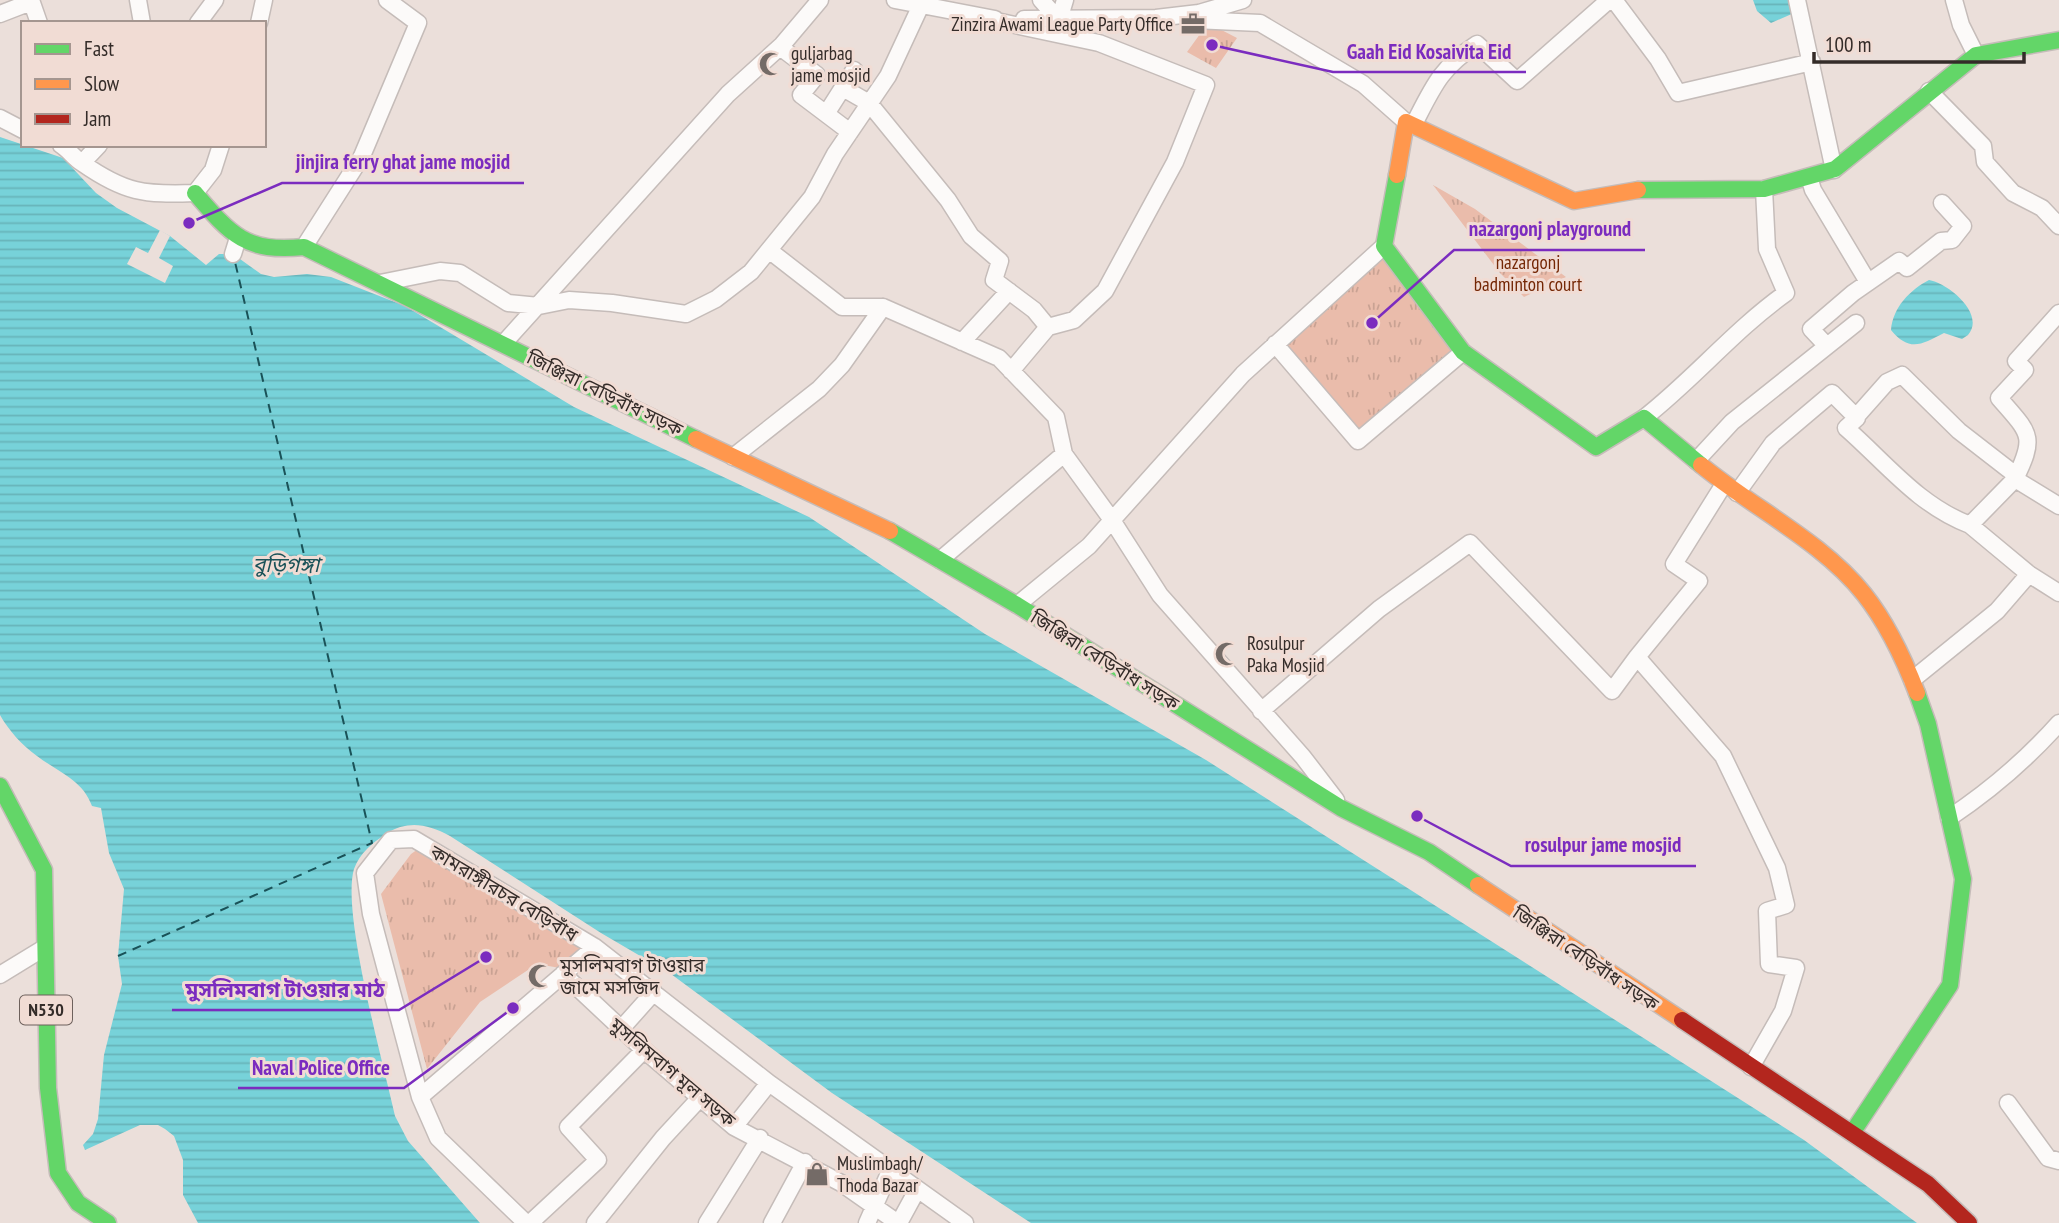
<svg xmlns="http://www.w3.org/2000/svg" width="2059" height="1223" viewBox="0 0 2059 1223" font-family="'PT Sans Narrow','Noto Sans Bengali',sans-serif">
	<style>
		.park { fill: url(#park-tufts) }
		.water { fill: url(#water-rules) }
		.pier { fill: #ebdfda }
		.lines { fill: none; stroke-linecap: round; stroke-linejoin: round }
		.ferry { stroke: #1a5258; stroke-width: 2; stroke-dasharray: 9 7; stroke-linecap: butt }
		.street-casing { stroke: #c5bcb9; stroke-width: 19 }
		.fast-casing { stroke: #c5bcb9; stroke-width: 19 }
		.slow-casing { stroke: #c5bcb9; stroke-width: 19 }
		.jam-casing { stroke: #c5bcb9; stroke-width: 19 }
		.street { stroke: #fcfaf9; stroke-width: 16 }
		.fast { stroke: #63d668; stroke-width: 16 }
		.slow { stroke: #ff974d; stroke-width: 16 }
		.jam { stroke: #b3261e; stroke-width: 16 }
		.labels { text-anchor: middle; stroke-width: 6; stroke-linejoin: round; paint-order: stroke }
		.shield { fill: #f1dcd4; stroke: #6d615c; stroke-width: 2 }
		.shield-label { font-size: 18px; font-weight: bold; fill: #342c29 }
		.poi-label { font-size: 19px; fill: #342c29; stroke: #f1dcd4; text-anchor: start }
		.park-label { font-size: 19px; fill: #742705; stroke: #f1dcd4 }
		.street-label { font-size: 19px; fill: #342c29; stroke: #f1dcd4 }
		.water-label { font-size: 21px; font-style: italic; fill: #1a5258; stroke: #f1dcd4 }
		.leader { fill: none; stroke: #7b2cbf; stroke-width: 2.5 }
		.callout-dot { fill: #7b2cbf; stroke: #f1dcd4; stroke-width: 2.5 }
		.callout-label { font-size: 21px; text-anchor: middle; font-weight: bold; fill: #7b2cbf; stroke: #f1dcd4; stroke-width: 6; stroke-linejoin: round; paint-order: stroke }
	</style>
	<defs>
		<pattern id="park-tufts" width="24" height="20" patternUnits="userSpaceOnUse" patternTransform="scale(1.75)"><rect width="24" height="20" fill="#eabcab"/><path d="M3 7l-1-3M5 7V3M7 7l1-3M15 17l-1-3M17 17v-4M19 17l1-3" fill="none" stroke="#c9a293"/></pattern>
		<pattern id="water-rules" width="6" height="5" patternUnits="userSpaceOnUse" patternTransform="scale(1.75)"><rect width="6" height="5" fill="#77d2d9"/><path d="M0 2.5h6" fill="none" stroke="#68b4ba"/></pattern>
	</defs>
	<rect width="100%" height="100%" fill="#ebdfda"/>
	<path class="park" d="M 1208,23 L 1237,38 L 1216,68 L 1187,52 Z
		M 1433,185 L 1475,209 L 1566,277 L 1524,297 L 1500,273 Z
		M 1384,246 L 1463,352 L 1358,441 L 1275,344 Z
		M 421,847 L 584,949 L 560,968 L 537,964 L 480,1002 L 427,1069 L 381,894 L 411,854 Z"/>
	<path class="water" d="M 1753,0 L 1794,0 L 1794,13 L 1771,23 L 1757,11 Z
		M 0,137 L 63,158 L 96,193 L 117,208 L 170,236 L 206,265 L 219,254 L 233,254 L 261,274 L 274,277 L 307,274 L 331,277 L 405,306 L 574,407 L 809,517 L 985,634 L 1206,760 L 1804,1140 L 1917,1223 L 1031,1223 L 832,1093 L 671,974 L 601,933 L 450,836 C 427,824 408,820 386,834 C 372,843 360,853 354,869 C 341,913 384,1065 395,1116 L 408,1141 L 480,1223 L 198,1223 L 183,1195 L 183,1160 L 174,1136 L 165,1129 L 158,1125 L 140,1125 L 85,1150 L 83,1145 L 93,1134 L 98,1119 L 104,1055 L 122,984 L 118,956 L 124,889 L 109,853 L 101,808 L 92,806 C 83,780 58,772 37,756 C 22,745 9,731 0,715 Z
		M 1929,280 C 1948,283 1986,314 1968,335 L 1962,339 L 1944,333 C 1922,344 1910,353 1891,330 C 1893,307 1910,290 1929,280 Z"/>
	<path class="pier" d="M 160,230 L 170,236 L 159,258 L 173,266 L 165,283 L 127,264 L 136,247 L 148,253 Z"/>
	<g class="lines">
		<path class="ferry" d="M 118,956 L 372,843 L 235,262"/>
		<g class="street-casing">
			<path id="street" d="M 31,0 L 39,23
				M 138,0 L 142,23
				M 895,0 L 995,19
				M 1041,0 L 1059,20 L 1065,0
				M 1614,0 L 1658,59 L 1678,93 L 1812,62
				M 1797,0 L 1834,170
				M 1954,0 L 1961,25 L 1976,55
				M 0,14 L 31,2
				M 1024,19 L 1156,18 L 1199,13 L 1243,0
				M 1194,20 L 1260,23 L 1363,84 L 1406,122
				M 198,23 L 215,0
				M 259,23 L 264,0
				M 780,47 L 817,75 L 801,95 L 850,132
				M 843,88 L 869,103 L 948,200 L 971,236 L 1000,261 L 994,280 L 1034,310 L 1048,327 L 1074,320 L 1105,291 L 1175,162 L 1206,85 L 1099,43 L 987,19
				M 1929,91 L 1983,146 L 1985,162 L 2013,193 L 2042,208 L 2059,226
				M 826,114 L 854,70
				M 0,118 L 23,130
				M 1413,126 C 1433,87 1440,68 1477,44 L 1517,81 L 1609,0
				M 61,145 C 69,150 74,158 82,163 C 125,193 144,195 195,193 L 213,170 L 221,145
				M 82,163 L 99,145
				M 1809,177 L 1813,190 L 1868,282
				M 304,247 L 362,156 L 418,23 L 387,0
				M 770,251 L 842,307 L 883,307 L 999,358 L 1056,417 L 1064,454 L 1112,520 L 1160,595 L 1303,757 L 1336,800
				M 233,254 L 237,241
				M 380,283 L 440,271 L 460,273 L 508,303 L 539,306 L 569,300 L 612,303 L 686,314 L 716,299 L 751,272 L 812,197 L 835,154 L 888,76 L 921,5
				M 962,342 L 1009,291
				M 503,344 L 728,94 L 782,45 L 820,0
				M 1275,344 L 1358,441 L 1463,352
				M 1826,345 L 1811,329 L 1853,293 L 1899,261 L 1907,268 L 1941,241 L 1952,240 L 1963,226 L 1942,203
				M 1011,371 L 1048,327
				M 1856,417 L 1887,382 L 1902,375 L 1959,431 L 2017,476
				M 1644,418 C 1694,379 1734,330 1786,293 L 1767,249 L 1764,189
				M 733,457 L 819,389 L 842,365 L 883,307
				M 1696,461 L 1732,422 L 1856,323
				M 2015,479 C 2037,435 2029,433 1999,398 L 2025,370 L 2016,361 L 2059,313
				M 1737,493 L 1773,443 L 1832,393 L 1857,418 L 1846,428 C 1887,464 1918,505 1970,525 L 2015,479 L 2059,506
				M 1970,525 L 2029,574 L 2059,593
				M 940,560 L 1064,454
				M 1017,605 L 1089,546 L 1243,374 L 1384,246
				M 1637,657 L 1699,581 L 1674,564 L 1724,484
				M 1912,680 L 1997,611 L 2029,574
				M 1261,711 L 1379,609 L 1470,543 L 1612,691 L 1637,657 L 1723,756 L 1777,868 L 1786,905 L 1767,911 L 1769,964 L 1796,968 L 1783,1011 L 1751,1067
				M 1949,818 C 1991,790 2026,760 2059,723
				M 563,974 L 644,1050 L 734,1127 L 841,1183 L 898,1223
				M 0,975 L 44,948
				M 621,1029 L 654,992
				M 420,1097 L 595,947
				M 2008,1103 L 2048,1158 L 2059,1161
				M 734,1127 L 769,1083
				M 526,1223 L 438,1138 L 420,1097 L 371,914 L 365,873 L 391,840 L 414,839 L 595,947 L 769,1083 L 965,1223
				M 530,1223 L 598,1160 L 568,1127 L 644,1050
				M 595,1223 L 663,1138 L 699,1099
				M 707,1223 L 760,1138
				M 772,1223 L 805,1162
				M 867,1223 L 890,1171
				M 899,1223 L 917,1190"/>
		</g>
		<g class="fast-casing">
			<path id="fast" d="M 1397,175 L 1384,246 L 1463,352 L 1596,447 L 1644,418 L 1701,465
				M 1638,190 L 1764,189 L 1835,169 L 1976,55 L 2059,40
				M 195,193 C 231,235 246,253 304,247 L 696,439
				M 890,531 L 1017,605 L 1341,808 L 1429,852 L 1478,885
				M 0,786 L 44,870 L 48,1088 L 58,1173 L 78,1203 L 108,1223
				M 1852,1133 L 1950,985 L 1963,879 L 1928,724 L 1917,693"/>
		</g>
		<g class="slow-casing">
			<path id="slow" d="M 1397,175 L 1406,122 L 1574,201 L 1638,190
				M 696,439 L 890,531
				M 1701,465 C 1753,508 1823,542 1864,594 C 1887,623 1904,659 1917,693
				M 1478,885 L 1682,1020"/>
		</g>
		<g class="jam-casing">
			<path id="jam" d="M 1682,1020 L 1928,1184 L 1969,1223"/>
		</g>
		<use href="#street" class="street"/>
		<use href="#fast" class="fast"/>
		<use href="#slow" class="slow"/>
		<use href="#jam" class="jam"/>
	</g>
	<defs>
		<g id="office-bare" transform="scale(1.89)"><path d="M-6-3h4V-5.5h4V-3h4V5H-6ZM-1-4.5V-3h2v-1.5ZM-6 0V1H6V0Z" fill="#746b67" stroke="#f1dcd4" stroke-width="2.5" paint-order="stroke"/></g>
		<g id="mosque-bare" transform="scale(1.89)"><path d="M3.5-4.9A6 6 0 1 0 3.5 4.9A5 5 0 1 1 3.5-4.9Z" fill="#746b67" stroke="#f1dcd4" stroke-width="2.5" paint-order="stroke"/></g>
		<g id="shop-bare" transform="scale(1.89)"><path d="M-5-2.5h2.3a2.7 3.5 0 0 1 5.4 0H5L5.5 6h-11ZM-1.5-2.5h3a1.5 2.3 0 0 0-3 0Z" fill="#746b67" stroke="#f1dcd4" stroke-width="2.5" paint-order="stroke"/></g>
	</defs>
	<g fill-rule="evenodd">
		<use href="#office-bare" x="1193" y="24"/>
		<use href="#mosque-bare" x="771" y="64"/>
		<use href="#mosque-bare" x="1227" y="654"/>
		<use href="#mosque-bare" x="540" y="976"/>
		<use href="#shop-bare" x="817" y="1174"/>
	</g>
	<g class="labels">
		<rect class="shield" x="20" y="995.5" width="52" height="29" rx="5"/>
		<g class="shield-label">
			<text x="46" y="1016">N530</text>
		</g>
		<g class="poi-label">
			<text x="1173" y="31" text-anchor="end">Zinzira Awami League Party Office</text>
			<text x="791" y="60">guljarbag<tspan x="791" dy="22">jame mosjid</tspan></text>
			<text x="1247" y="650">Rosulpur<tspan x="1247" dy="22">Paka Mosjid</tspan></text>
			<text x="560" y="972">মুসলিমবাগ টাওয়ার<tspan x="560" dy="22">জামে মসজিদ</tspan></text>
			<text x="837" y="1170">Muslimbagh/<tspan x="837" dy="22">Thoda Bazar</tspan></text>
		</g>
		<g class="park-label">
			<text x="1528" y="269">nazargonj<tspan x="1528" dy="22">badminton court</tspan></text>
		</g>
		<g class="street-label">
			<text transform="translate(605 393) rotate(26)" y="7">জিঞ্জিরা বেড়িবাঁধ সড়ক</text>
			<text transform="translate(1105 660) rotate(32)" y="7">জিঞ্জিরা বেড়িবাঁধ সড়ক</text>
			<text transform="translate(504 893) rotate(31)" y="7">কামরাঙ্গীরচর বেড়িবাঁধ</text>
			<text transform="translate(1586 958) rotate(34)" y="7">জিঞ্জিরা বেড়িবাঁধ সড়ক</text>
			<text transform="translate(673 1072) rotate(40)" y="7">মুসলিমবাগ মূল সড়ক</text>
		</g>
		<g class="water-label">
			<text x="286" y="572">বুড়িগঙ্গা</text>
		</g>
	</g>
	<path class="leader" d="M1212 45L1333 72H1526M189 223L282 183H524M1372 323L1454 250H1645M1417 816L1511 866H1696M486 957L399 1010H172M513 1008L404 1088H238"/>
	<g class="callout-dot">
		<circle cx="1212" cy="45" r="7"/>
		<circle cx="189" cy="223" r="7"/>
		<circle cx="1372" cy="323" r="7"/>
		<circle cx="1417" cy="816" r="7"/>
		<circle cx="486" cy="957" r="7"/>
		<circle cx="513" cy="1008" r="7"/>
	</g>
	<g class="callout-label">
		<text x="1429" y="59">Gaah Eid Kosaivita Eid</text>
		<text x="403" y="169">jinjira ferry ghat jame mosjid</text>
		<text x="1550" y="236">nazargonj playground</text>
		<text x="1603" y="852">rosulpur jame mosjid</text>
		<text x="285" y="997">মুসলিমবাগ টাওয়ার মাঠ</text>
		<text x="321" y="1075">Naval Police Office</text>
	</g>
	<rect x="21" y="21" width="245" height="126" fill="#f1dcd4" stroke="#a59690" stroke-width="2"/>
	<rect x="35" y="44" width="35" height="10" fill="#63d668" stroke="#a59690" stroke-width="2"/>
	<text x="84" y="56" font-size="21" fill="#342c29">Fast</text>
	<rect x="35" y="79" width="35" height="10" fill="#ff974d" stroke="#a59690" stroke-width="2"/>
	<text x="84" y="91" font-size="21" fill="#342c29">Slow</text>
	<rect x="35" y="114" width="35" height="10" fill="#b3261e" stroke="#a59690" stroke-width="2"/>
	<text x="84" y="126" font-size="21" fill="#342c29">Jam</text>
	<path d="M1814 52v10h210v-10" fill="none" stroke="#342c29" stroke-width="3.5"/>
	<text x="1825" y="52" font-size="21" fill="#342c29" stroke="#f1dcd4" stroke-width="5" paint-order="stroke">100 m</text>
</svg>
